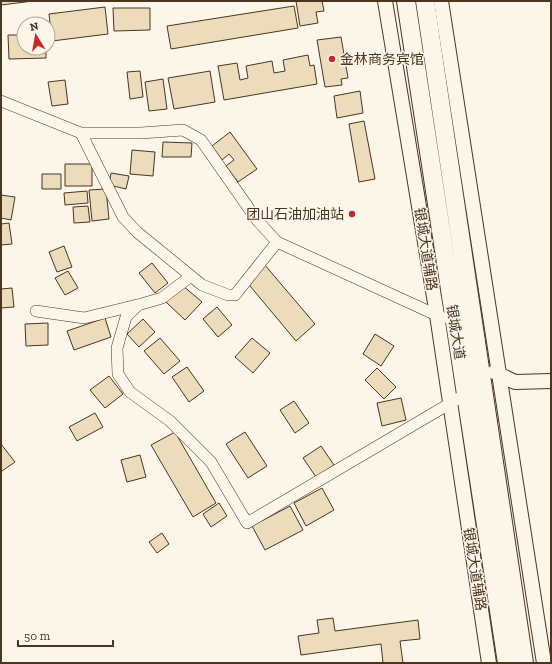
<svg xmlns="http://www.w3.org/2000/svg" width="552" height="664" viewBox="0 0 552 664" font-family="'Zilla Slab','Noto Sans SC',serif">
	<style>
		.building { fill: #ecdcbc; stroke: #4a3520 }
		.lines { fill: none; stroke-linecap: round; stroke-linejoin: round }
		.minor-casing { stroke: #4a3520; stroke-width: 12 }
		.tertiary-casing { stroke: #4a3520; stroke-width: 16 }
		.primary-casing { stroke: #4a3520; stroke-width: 20 }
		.minor { stroke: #fbf6e9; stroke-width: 11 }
		.tertiary { stroke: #fbf6e9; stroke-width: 14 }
		.primary { stroke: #fbf6e9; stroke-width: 18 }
		.poi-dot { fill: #c62828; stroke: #fbf6e9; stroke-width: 1.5 }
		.labels { text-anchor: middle; stroke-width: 3; stroke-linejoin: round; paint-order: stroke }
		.poi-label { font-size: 14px; fill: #4a3520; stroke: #fbf6e9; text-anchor: start }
		.street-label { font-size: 14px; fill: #4a3520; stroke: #fbf6e9 }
	</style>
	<rect width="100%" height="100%" fill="#fbf6e9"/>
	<path class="building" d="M 1,1 L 33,1 L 1,5 Z
		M 296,1 L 322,1 L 324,11 L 316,12 L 318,23 L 300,26 Z
		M 294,6 L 298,28 L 171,49 L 167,26 Z
		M 105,7 L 108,34 L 52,41 L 49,14 Z
		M 113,8 L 150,8 L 150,30 L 114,31 Z
		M 8,35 L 24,35 L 24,48 L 46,48 L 46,58 L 9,59 Z
		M 341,37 L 348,78 L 341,79 L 342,85 L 325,87 L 317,40 Z
		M 308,55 L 310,66 L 314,65 L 317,84 L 224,100 L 218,66 L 237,63 L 240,80 L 248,78 L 246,66 L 272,61 L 274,73 L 285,71 L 283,60 Z
		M 140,71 L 143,97 L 130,99 L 127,72 Z
		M 210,71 L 215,102 L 174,109 L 168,78 Z
		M 163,79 L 167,109 L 149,111 L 145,82 Z
		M 65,80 L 68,104 L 52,106 L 48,82 Z
		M 360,91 L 363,113 L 337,118 L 334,96 Z
		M 364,121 L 375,179 L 359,182 L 349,124 Z
		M 230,132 L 257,169 L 238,182 L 226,166 L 234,160 L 229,154 L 222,160 L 212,146 Z
		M 163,142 L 192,143 L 191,157 L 162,157 Z
		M 132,150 L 155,152 L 153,176 L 130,174 Z
		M 65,164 L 92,164 L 92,186 L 65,186 Z
		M 111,173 L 129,176 L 126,189 L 109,185 Z
		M 42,174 L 61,174 L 61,189 L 42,189 Z
		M 106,189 L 109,219 L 92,221 L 89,190 Z
		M 87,191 L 88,203 L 65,205 L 64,193 Z
		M 1,195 L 15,197 L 11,220 L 1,218 Z
		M 88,206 L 90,222 L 74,223 L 73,207 Z
		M 9,223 L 12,244 L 1,245 L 1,224 Z
		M 64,246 L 72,267 L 57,272 L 49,252 Z
		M 152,263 L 168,283 L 155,293 L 139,273 Z
		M 264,264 L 315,324 L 296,341 L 245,280 Z
		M 68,271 L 78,288 L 65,295 L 55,278 Z
		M 182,285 L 202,302 L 185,320 L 166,302 Z
		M 12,288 L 14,307 L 1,308 L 1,289 Z
		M 217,307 L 232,325 L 218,337 L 203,319 Z
		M 105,318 L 111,337 L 74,350 L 67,331 Z
		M 143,319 L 155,332 L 139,347 L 127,334 Z
		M 48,323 L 48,345 L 26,346 L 25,324 Z
		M 375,334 L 394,346 L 381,366 L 363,354 Z
		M 160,338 L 180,361 L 164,374 L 144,351 Z
		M 252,338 L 270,353 L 253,373 L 235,357 Z
		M 187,367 L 204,391 L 189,402 L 172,377 Z
		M 377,368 L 396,387 L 384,399 L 365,380 Z
		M 109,376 L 123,394 L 105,408 L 90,390 Z
		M 401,398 L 406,420 L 382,426 L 377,403 Z
		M 294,401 L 309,423 L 295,433 L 280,410 Z
		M 95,413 L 103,427 L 77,441 L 69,427 Z
		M 175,432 L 216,503 L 193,517 L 151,445 Z
		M 245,432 L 267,466 L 248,478 L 226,444 Z
		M 1,444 L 15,462 L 2,471 L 1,470 Z
		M 321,446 L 334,465 L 316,477 L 303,458 Z
		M 140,455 L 146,477 L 127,482 L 121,460 Z
		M 322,488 L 334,510 L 306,526 L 294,503 Z
		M 219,503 L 227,516 L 211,527 L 203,514 Z
		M 290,506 L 303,530 L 265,550 L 252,526 Z
		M 162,533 L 169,544 L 157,553 L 149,542 Z
		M 333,618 L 335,631 L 418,620 L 420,639 L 400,641 L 403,663 L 383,663 L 381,644 L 301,655 L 298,636 L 319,633 L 317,620 Z"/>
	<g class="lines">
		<g class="minor-casing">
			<path id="minor" d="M 1,101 L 81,133 L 141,133 L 183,130 L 201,140 L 257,220 L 277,242 L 443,318
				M 81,133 L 123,217 L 137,232 L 202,285 L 228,295 L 235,295 L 277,242
				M 191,276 L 162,298 L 138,305 L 126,317 L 117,348 L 118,374 L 130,392 L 170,421 L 211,462 L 247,523 L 466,394
				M 36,311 L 84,318 L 137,305"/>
		</g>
		<g class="tertiary-casing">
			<path id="tertiary" d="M 385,1 L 437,315 L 489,663
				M 441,1 L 544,663
				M 494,372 L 515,382 L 551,381"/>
		</g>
		<g class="primary-casing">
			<path id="primary" d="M 406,1 L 507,663
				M 425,1 L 524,663"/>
		</g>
		<use href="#minor" class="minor"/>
		<use href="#tertiary" class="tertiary"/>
		<use href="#primary" class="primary"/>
	</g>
	<g class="poi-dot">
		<circle cx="332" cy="59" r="4"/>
		<circle cx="352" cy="214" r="4"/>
	</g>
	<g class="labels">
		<g class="poi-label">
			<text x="340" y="64">金林商务宾馆</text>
			<text x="344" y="219" text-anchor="end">团山石油加油站</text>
		</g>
		<g class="street-label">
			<text transform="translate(426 249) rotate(81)" y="5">银城大道辅路</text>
			<text transform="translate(456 332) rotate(81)" y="5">银城大道</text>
			<text transform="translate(475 569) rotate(81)" y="5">银城大道辅路</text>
		</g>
	</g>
	<rect width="552" height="664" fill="none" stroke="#4a3520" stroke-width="4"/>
	<g transform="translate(36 36) rotate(349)"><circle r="19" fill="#fbf6e9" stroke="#b4a999"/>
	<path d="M0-3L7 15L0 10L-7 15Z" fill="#c62828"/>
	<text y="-6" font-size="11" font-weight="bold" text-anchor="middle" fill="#4a3520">N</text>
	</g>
	<path d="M18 640v6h95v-6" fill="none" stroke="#4a3520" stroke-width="2"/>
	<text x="24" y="640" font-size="12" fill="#4a3520" stroke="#fbf6e9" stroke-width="3" paint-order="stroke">50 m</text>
</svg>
